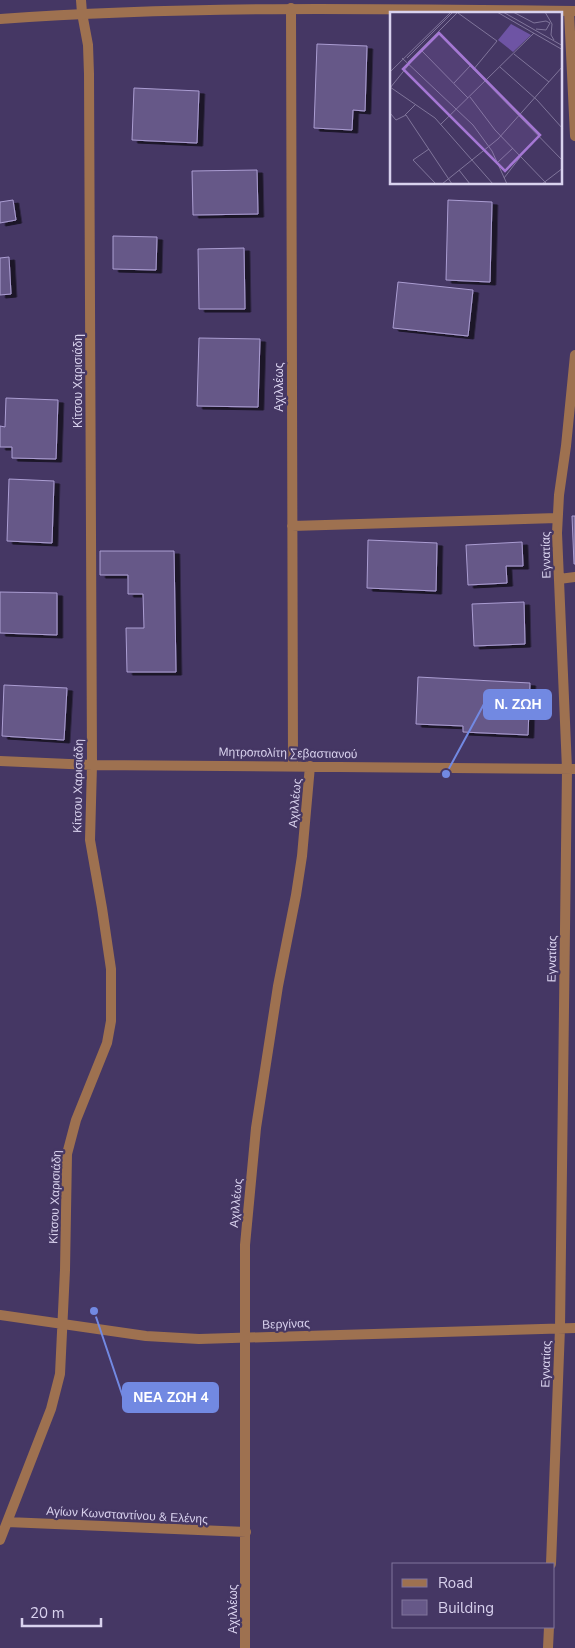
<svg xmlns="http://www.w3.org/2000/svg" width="575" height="1648" viewBox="0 0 575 1648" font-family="'Nunito Sans',sans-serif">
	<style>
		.building { fill: #665888; stroke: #ab9dd2; filter: url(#shadow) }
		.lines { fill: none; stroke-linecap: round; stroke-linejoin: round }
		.minor { stroke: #9e7150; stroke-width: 10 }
		.tertiary { stroke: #9e7150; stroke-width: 10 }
		.labels { text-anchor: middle; stroke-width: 4.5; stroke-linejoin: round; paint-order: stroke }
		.street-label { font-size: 12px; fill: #d9d2ee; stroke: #453764 }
		.inset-road { fill: none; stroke: #80759b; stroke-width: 1 }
		.view { fill: #a577d4; fill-opacity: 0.15; stroke: #a577d4; stroke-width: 2.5 }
		.inset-edge { fill: none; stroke: #d9d2ee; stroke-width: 2.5 }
		.leader { fill: none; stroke: #7289e2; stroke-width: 2 }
		.callout-dot { fill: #7289e2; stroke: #453764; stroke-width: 2 }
		.callout { fill: #7289e2; stroke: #7289e2; stroke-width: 2 }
		.callout-label { font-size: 14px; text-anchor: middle; font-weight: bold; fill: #fff }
	</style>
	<defs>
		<filter id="shadow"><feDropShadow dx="5.5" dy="3" stdDeviation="0" flood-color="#0009"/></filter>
	</defs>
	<rect width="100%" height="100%" fill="#453764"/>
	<path class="building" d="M 317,44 L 367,46 L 365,111 L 353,110 L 352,130 L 314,128 Z
		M 134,88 L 199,91 L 197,143 L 132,140 Z
		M 257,170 L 258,214 L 193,215 L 192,171 Z
		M 13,200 L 16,220 L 0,223 L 0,202 Z
		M 448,200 L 492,202 L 490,282 L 446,280 Z
		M 113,236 L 157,237 L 156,270 L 113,269 Z
		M 244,248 L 245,309 L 199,309 L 198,249 Z
		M 9,257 L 11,294 L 0,295 L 0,258 Z
		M 398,282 L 473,290 L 468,336 L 393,328 Z
		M 199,338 L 260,339 L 258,407 L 197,406 Z
		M 6,398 L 58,400 L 56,459 L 12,458 L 12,447 L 0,447 L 0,426 L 5,427 Z
		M 9,479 L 54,481 L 52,543 L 7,541 Z
		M 572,516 L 575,516 L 575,564 L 574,564 Z
		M 368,540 L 437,543 L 436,591 L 367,588 Z
		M 522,542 L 523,566 L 506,566 L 507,583 L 468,585 L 466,545 Z
		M 100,551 L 174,551 L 176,672 L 127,672 L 126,628 L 144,628 L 143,594 L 128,594 L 128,575 L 100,575 Z
		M 0,592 L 57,593 L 57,635 L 0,633 Z
		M 524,602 L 525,644 L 474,646 L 472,604 Z
		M 418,677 L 530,683 L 528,735 L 463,732 L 463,726 L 416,724 Z
		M 4,685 L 67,688 L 64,740 L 2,736 Z"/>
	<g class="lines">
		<path class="minor" d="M 291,8 L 293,765
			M 569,11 L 575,136
			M 292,526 L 557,518
			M 559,579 L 575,577
			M 0,761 L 92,765 L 575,769
			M 0,1315 L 146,1336 L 199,1339 L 575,1328
			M 7,1522 L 246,1532
			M 0,1540 L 51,1409 L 60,1374 L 65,1270 L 67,1154 L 76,1120 L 107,1043 L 111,1021 L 111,969 L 102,908 L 90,840 L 92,765 L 89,74 L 88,45 L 82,13 L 81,0
			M 551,1564 L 560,1328 L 567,769 L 557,533 L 559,495 L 566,446 L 575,355
			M 245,1648 L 245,1245 L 256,1128 L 278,986 L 296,895 L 302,856 L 310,766
			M 548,1648 L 549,1627"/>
		<path class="tertiary" d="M 0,19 C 192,5 383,9 575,11"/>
	</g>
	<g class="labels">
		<g class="street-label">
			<text transform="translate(78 381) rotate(-90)" y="4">Κίτσου Χαρισιάδη</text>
			<text transform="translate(279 387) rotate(-90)" y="4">Αχιλλέως</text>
			<text transform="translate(546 555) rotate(-91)" y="4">Εγνατίας</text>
			<text transform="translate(288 753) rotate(1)" y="4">Μητροπολίτη Σεβαστιανού</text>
			<text transform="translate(78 786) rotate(-89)" y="4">Κίτσου Χαρισιάδη</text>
			<text transform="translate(295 803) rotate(-85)" y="4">Αχιλλέως</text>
			<text transform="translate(552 959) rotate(-89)" y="4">Εγνατίας</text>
			<text transform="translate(55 1197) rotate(-88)" y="4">Κίτσου Χαρισιάδη</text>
			<text transform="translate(236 1203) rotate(-85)" y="4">Αχιλλέως</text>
			<text transform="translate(286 1324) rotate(-2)" y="4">Βεργίνας</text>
			<text transform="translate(546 1364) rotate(-88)" y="4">Εγνατίας</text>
			<text transform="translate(127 1515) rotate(3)" y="4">Αγίων Κωνσταντίνου &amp; Ελένης</text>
			<text transform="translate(233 1609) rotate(-90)" y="4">Αχιλλέως</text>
		</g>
	</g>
	<g transform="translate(390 12)">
		<rect width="172" height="172" fill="#453764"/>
		<path d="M 121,12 L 141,23 L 123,40 L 108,28 Z" fill="#6e54a4"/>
		<path class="inset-road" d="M 107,0 L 173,38M 113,0 L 173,34M 123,0 L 144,11 L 156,9 L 160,11 L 156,18 L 146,17M 155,0 L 162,12 L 161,23 L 164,28M 68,1 L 107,29 L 83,58M 49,22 L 173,149M 32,39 L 78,86M 124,42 L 159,70M 12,46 L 83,113 L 102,139 L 117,172M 17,46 L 63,0M 18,50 L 68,0M 110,55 L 147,88 L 173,117M 0,60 L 60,1M 64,71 L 80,54M 0,75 L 45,106 L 103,172M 0,76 L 21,50M 80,85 L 105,118 L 157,172M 0,101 L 6,108 L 16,103 L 62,172M 15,103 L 26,92M 50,113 L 144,21M 39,137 L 23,148 L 46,172M 108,150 L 123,136M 69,158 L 80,172M 114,166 L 131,144M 52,172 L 108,127 L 173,54M 152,172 L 173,156"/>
		<path class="view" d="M 49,21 L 150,123 L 115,159 L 13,57 Z"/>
		<rect width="172" height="172" class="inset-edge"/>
	</g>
	<path class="leader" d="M446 774L484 704M94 1311L123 1397"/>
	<g class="callout-dot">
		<circle cx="446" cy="774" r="5"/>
		<circle cx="94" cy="1311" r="5"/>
	</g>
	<g class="callout">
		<rect x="484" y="690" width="67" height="29" rx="5"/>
		<rect x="123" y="1383" width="95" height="29" rx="5"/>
	</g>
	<g class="callout-label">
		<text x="518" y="709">Ν. ΖΩΗ</text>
		<text x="171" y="1402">ΝΕΑ ΖΩΗ 4</text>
	</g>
	<rect x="392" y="1563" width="162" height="65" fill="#453764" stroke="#80759b"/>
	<rect x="402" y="1579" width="25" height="8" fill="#9e7150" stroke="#80759b"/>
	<text x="438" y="1588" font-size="15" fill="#d9d2ee">Road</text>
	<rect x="402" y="1600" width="25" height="15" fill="#665888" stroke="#80759b"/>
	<text x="438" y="1613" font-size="15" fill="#d9d2ee">Building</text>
	<path d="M22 1618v8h79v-8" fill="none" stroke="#d9d2ee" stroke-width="2.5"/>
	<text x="30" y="1618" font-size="15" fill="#d9d2ee" stroke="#453764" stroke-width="4" paint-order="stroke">20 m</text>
</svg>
